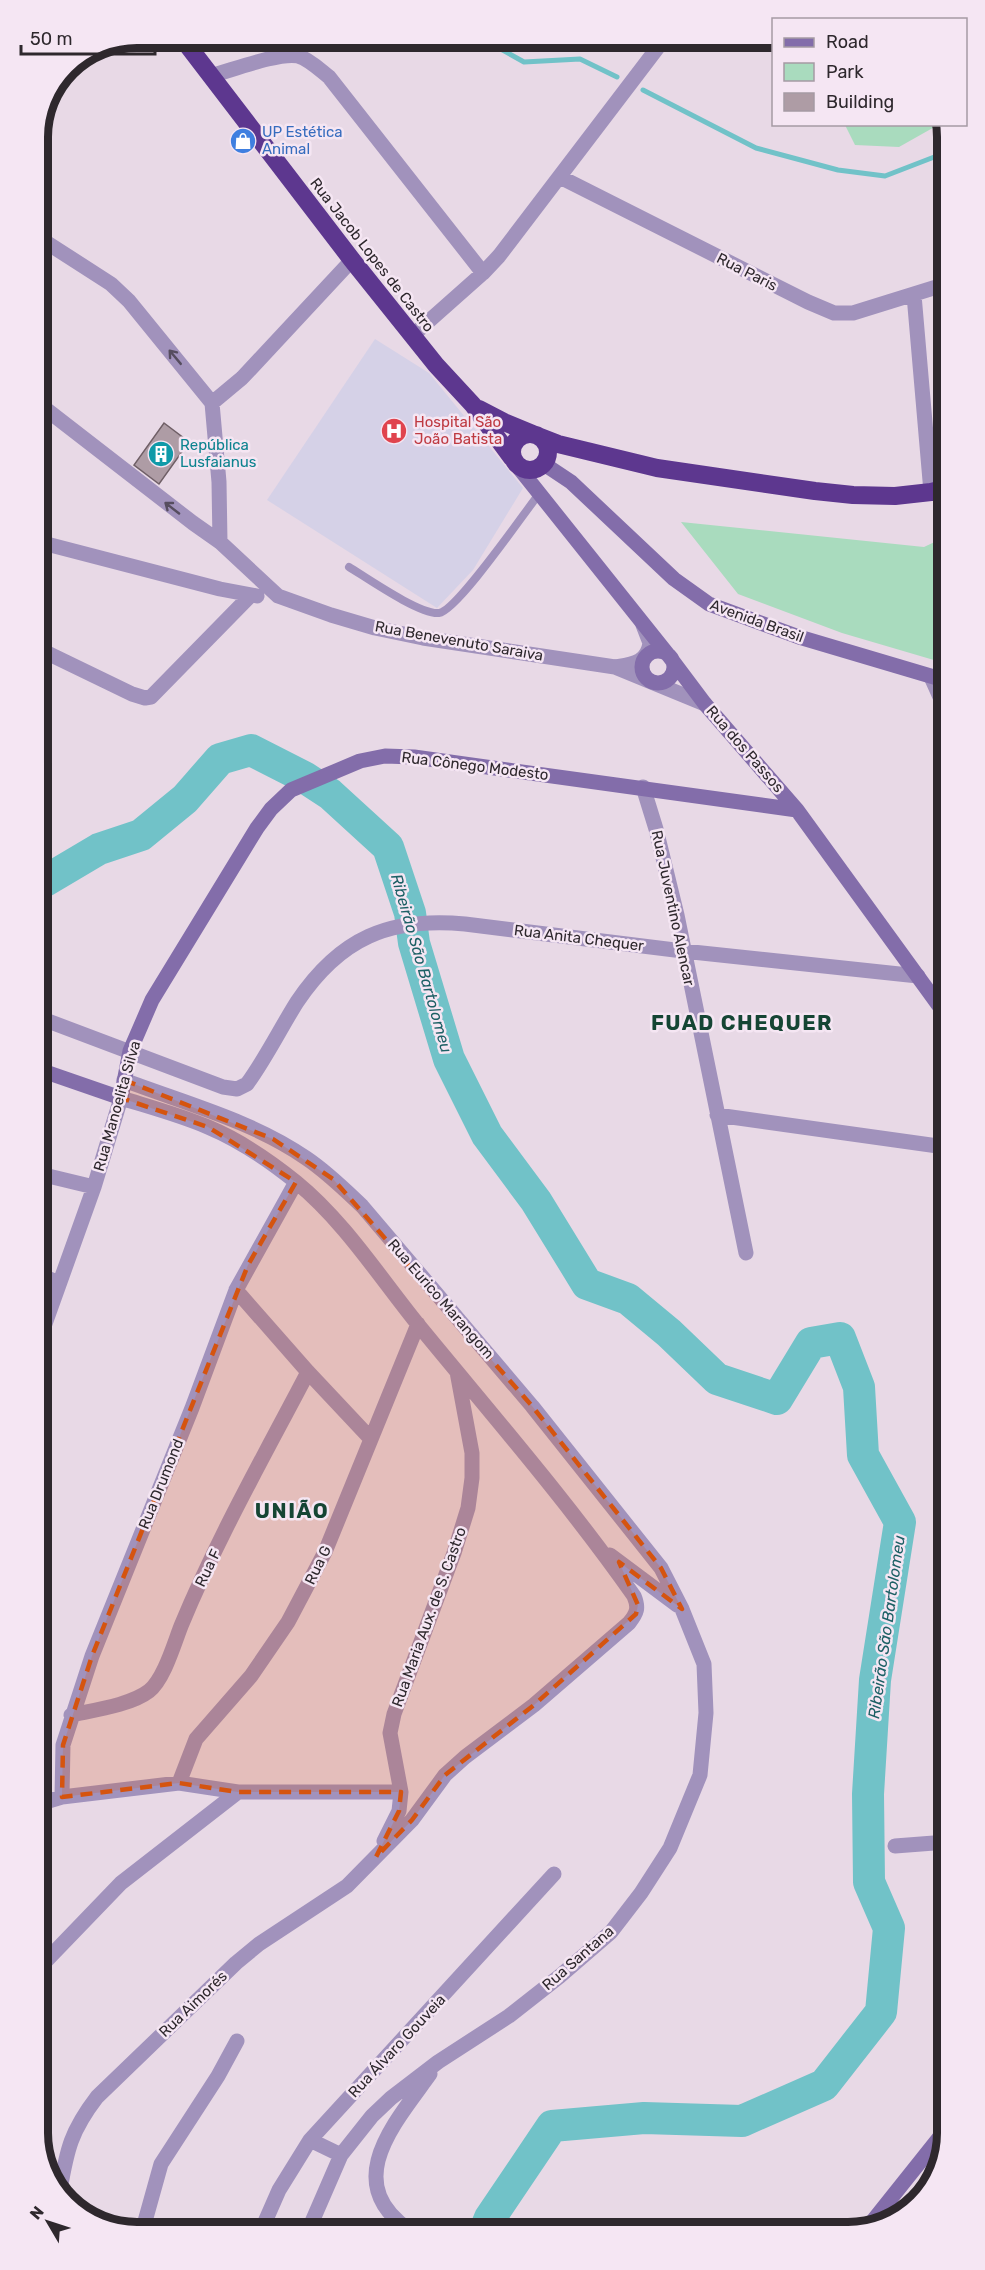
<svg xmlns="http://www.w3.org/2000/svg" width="985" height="2270" viewBox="0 0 985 2270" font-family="Rubik,sans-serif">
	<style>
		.medical { fill: #d5d1e7 }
		.green { fill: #a9dbbe }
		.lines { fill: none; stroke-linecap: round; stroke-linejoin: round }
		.stream { stroke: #71c2c8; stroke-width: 5 }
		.river { stroke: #71c2c8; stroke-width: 32 }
		.building { fill: #ae9ca5; stroke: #6f5f66; stroke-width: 1.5 }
		.lane { stroke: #a192bc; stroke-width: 8 }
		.street { stroke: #a192bc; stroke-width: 15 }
		.secondary { stroke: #836daa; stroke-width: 15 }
		.highway { stroke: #5d378f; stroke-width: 18 }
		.oneway { stroke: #564d5f }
		.marked { fill: #d5540f; fill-opacity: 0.2; stroke: #d5540f; stroke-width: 4.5; stroke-dasharray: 12 8; stroke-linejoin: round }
		.labels { text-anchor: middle; stroke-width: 5; stroke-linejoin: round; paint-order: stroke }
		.shop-label { font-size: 15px; fill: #366cbe; stroke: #f5e6f3; text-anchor: start }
		.street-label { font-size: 15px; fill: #2e282d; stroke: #f5e6f3 }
		.health-label { font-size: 15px; fill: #be3a42; stroke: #f5e6f3; text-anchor: start }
		.culture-label { font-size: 15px; fill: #0d838f; stroke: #f5e6f3; text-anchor: start }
		.water-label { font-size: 16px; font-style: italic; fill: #1d6065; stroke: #f5e6f3 }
		.district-label { font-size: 21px; font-weight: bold; letter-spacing: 1.5px; fill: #154534; stroke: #f5e6f3 }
		.rim { fill: none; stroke: #2e282d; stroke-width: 8 }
	</style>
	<rect width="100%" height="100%" fill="#e8d9e6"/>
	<path class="medical" d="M 375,339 L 429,373 L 523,488 L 473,570 L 437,608 L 267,500 Z"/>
	<path class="green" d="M 845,125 L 938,125 L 899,147 L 855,145 Z
		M 681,522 L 924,547 L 943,538 L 944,663 L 842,633 L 738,594 Z"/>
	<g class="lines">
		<path class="stream" d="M 481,38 L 524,62 L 580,59 L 617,77
			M 61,79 L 84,59
			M 643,90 L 756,148 L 838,170 L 885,176 L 942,154"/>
		<path class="river" d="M 40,879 L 45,881 L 99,849 L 141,835 L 185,799 L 220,759 L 251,750 L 304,777 L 330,794 L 388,847 L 410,913 L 414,943 L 449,1059 L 487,1135 L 536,1201 L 587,1284 L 628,1299 L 669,1333 L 717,1379 L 777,1399 L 811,1343 L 840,1338 L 859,1387 L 863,1455 L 900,1522 L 875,1680 L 868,1794 L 869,1882 L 889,1928 L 881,2012 L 824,2085 L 742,2121 L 644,2118 L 552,2126 L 490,2218 L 485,2230"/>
	</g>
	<path class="building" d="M 164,423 L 189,442 L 159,484 L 134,465 Z"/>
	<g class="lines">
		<path class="lane" d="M 349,567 C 367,578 420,615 439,613 C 457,611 524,513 539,494"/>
		<path class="street" d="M 210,76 C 230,71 279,52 298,56 C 309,59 320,70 329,77 L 483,273
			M 560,177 L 808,302 L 834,313 L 853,313 L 943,285
			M 38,237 L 111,284 L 129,301 L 212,403
			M 914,295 L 931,492
			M 412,336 L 483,273 L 499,256 L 665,38
			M 38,403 L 193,523 L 220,542 L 278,596 L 331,615 L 375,628 L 423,638 L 615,667 L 705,704
			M 39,542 L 220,589 L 257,596
			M 220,542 L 219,482 L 212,403 L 242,378 L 352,260
			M 39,649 L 132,694 L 145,698 L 151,697 L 250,596
			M 615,667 C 632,664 647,663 650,643 L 643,625
			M 931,677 L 944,706
			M 643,787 L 656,829 L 677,915 L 746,1253
			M 40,1018 L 223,1087 L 237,1089 L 247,1084 C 266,1058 280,1029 297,1002 C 340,938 389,917 465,924 L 683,951 L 918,976
			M 124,1080 C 184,1103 253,1121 306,1158 C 327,1172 344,1189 362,1206 L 532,1406 L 661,1568 L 682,1609 L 704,1664 L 706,1713 L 700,1775 L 670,1848 L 641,1893 L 611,1932 L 560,1976 L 509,2016 L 438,2062 L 391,2098 L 372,2116 L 341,2155 L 308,2231
			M 717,1115 L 945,1147
			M 40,1174 L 94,1187
			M 40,1275 L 59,1283
			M 236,1290 L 308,1372 L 370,1438
			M 41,1335 L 94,1187 L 121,1098 C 150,1107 180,1115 208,1127 C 239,1140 270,1161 296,1182 C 345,1222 380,1278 420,1327 C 493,1416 568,1502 634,1596 C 639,1608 637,1613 629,1623 L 534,1705 L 465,1757 L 445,1775 L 412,1820 L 347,1886 L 259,1944 L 236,1963 L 97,2097 C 71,2131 67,2149 60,2190
			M 610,1555 L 677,1605
			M 71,1715 C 94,1710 131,1705 149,1691 C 164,1679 174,1644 181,1626 C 217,1539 264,1456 308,1372
			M 179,1783 L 196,1739 L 251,1676 L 288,1622 L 325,1552 L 418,1324
			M 62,1797 L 63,1745 L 92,1656 L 192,1408 L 236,1290 L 296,1182
			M 42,1803 L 62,1797 L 179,1783 L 238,1792 L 401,1792
			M 384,1841 L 399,1811 L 401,1792 L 390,1733 L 394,1714 L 454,1553 L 468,1508 L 472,1478 L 472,1453 L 457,1372
			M 895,1846 L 947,1842
			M 42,1965 L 121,1883 L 238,1792
			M 310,2140 L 341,2155
			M 409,2230 C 340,2182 395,2123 430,2074
			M 261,2231 L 279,2190 L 310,2140 L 554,1874
			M 142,2232 L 161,2164 L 218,2076 L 237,2041"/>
		<path class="secondary" d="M 544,464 L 571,482 L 674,579 L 709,604 L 799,637 L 944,680
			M 519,468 L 669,656 L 705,704 L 797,810 L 945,1014
			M642 667a16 16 0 1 1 32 0a16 16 0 1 1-32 0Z
			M 40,1070 L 121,1098 L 130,1051 L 152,1000 L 257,828 L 271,809 L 291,790 L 360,761 L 385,756 L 414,757 L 797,810
			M 868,2227 L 947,2128"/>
		<path class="highway" d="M 182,38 L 352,260 L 436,365 L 473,405 L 512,458
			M 479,409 L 504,422 L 533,434
			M512 452a18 18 0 1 1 36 0a18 18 0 1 1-36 0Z
			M 540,437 L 558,444 L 657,468 L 815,491 L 853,495 L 895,496 L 931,492 L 943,489"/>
	</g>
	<defs><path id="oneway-shaft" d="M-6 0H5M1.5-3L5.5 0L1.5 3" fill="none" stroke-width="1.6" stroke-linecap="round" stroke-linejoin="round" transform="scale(1.5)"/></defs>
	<g class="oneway">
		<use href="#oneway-shaft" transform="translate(175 357) rotate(-130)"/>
		<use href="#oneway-shaft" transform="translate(172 508) rotate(-142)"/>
	</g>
	<path class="marked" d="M 124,1080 L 273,1139 L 333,1179 L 532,1406 L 661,1568 L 682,1609 L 619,1562 L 638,1605 L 636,1614 L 534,1705 L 445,1775 L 412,1820 L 376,1857 L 399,1811 L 401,1792 L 238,1792 L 179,1783 L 62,1797 L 63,1745 L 92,1656 L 248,1265 L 296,1182 L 208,1127 L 121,1098 Z"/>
	<defs>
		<g id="shop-disc" transform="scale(1.35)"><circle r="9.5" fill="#3f7fe0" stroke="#f5e6f3"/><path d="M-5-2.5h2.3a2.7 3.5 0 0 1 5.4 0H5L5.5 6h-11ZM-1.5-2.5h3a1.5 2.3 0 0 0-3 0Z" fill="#fff"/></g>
		<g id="hospital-disc" transform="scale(1.35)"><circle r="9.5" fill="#e0444e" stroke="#f5e6f3"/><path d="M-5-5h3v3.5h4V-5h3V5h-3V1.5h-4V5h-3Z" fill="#fff"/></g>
		<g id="building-disc" transform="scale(1.35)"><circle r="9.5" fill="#0f9aa8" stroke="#f5e6f3"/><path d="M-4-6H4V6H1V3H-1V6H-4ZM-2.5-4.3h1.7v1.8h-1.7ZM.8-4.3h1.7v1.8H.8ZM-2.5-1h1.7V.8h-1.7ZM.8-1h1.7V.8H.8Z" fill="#fff"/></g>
	</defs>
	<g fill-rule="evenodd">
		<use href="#shop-disc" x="243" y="141"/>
		<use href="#hospital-disc" x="394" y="431"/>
		<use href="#building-disc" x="161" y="454"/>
	</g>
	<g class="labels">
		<g class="shop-label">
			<text x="262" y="137">UP Estética<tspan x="262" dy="17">Animal</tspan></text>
		</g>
		<g class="street-label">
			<text transform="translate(372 255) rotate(52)" y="5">Rua Jacob Lopes de Castro</text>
			<text transform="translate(747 272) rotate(27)" y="5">Rua Paris</text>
			<text transform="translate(757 621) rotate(20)" y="5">Avenida Brasil</text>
			<text transform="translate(459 641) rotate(10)" y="5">Rua Benevenuto Saraiva</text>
			<text transform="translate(745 749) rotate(49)" y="5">Rua dos Passos</text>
			<text transform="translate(475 766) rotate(7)" y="5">Rua Cônego Modesto</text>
			<text transform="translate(673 908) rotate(78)" y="5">Rua Juventino Alencar</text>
			<text transform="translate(579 938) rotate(7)" y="5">Rua Anita Chequer</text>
			<text transform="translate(117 1106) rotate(-74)" y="5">Rua Manoelita Silva</text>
			<text transform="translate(441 1299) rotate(49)" y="5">Rua Eurico Marangom</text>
			<text transform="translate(161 1484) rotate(-68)" y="5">Rua Drumond</text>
			<text transform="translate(318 1565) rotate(-64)" y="5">Rua G</text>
			<text transform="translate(208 1568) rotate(-64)" y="5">Rua F</text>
			<text transform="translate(429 1617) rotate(-70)" y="5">Rua Maria Aux. de S. Castro</text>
			<text transform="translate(578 1958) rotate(-41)" y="5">Rua Santana</text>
			<text transform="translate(193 2004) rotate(-44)" y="5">Rua Aimorés</text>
			<text transform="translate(397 2046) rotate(-47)" y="5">Rua Álvaro Gouveia</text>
		</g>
		<g class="health-label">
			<text x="414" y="427">Hospital São<tspan x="414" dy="17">João Batista</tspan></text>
		</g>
		<g class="culture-label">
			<text x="180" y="450">República<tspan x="180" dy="17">Lusfaianus</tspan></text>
		</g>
		<g class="water-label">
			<text transform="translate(422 963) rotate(74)" y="6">Ribeirão São Bartolomeu</text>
			<text transform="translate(886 1627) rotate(-82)" y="6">Ribeirão São Bartolomeu</text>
		</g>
		<g class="district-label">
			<text x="742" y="1030">FUAD CHEQUER</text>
			<text x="292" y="1518">UNIÃO</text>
		</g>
	</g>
	<path d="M0 0H985V2270H0ZM137 48H848A89 89 0 0 1 937 137V2133A89 89 0 0 1 848 2222H137A89 89 0 0 1 48 2133V137A89 89 0 0 1 137 48Z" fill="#f5e6f3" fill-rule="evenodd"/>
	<path class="rim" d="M137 48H848A89 89 0 0 1 937 137V2133A89 89 0 0 1 848 2222H137A89 89 0 0 1 48 2133V137A89 89 0 0 1 137 48Z"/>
	<rect x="772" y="18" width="195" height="108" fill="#f5e6f3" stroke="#a59aa4" stroke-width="1.5"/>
	<rect x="784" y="38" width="30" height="9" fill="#836daa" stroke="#a59aa4" stroke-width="1.5"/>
	<text x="826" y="48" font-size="18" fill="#2e282d">Road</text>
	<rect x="784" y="63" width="30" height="18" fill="#a9dbbe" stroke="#a59aa4" stroke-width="1.5"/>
	<text x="826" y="78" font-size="18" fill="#2e282d">Park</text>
	<rect x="784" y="93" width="30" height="18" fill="#ae9ca5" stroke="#a59aa4" stroke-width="1.5"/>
	<text x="826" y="108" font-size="18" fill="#2e282d">Building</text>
	<g transform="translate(48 2222) rotate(309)" stroke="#f5e6f3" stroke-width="4.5" paint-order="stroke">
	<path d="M0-4.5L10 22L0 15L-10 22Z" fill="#2e282d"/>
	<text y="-9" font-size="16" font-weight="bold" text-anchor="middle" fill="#2e282d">N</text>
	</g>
	<path d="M21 45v9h134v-9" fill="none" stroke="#2e282d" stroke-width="3"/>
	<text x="30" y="45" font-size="18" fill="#2e282d" stroke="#f5e6f3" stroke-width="4.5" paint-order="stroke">50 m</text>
</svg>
